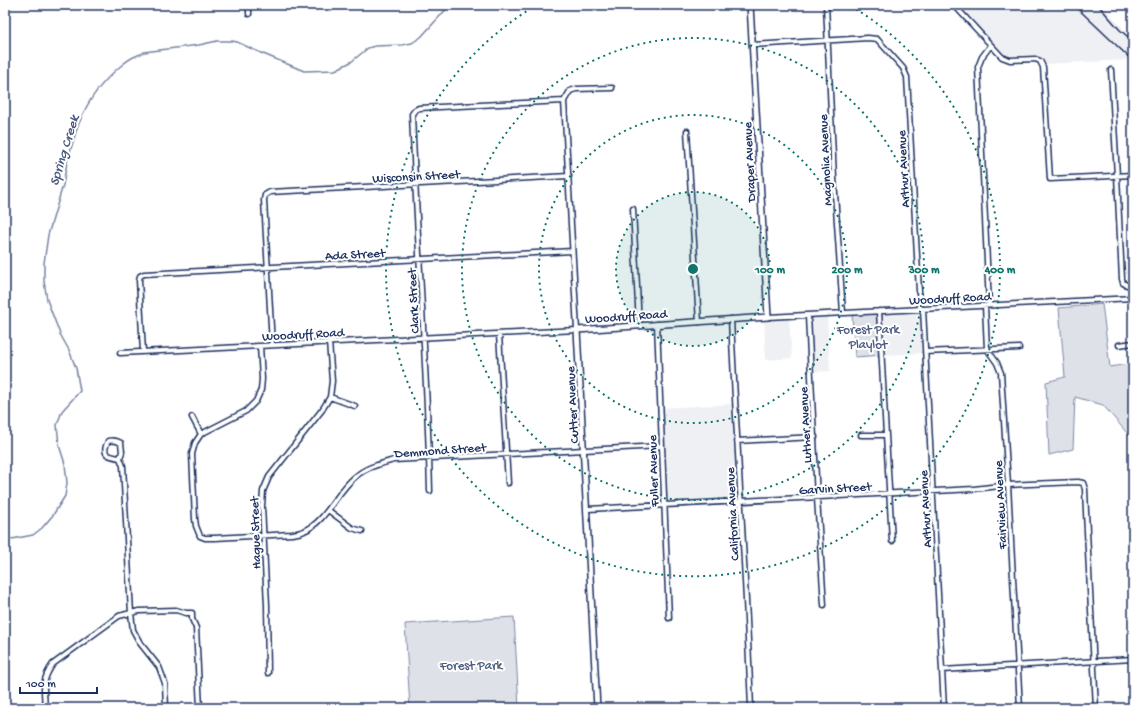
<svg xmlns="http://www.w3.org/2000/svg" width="1138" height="713" viewBox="0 0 1138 713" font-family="'Gochi Hand',sans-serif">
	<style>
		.built { fill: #eff0f4 }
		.green { fill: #dee1e7; stroke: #7c88a2 }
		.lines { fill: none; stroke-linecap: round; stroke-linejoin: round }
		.stream { stroke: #77839f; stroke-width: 1.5 }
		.minor-casing { stroke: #1b2f5e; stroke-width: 7 }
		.tertiary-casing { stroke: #1b2f5e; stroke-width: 8 }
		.minor { stroke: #fff; stroke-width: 4 }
		.tertiary { stroke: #fff; stroke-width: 5 }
		.rail { stroke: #1b2f5e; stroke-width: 1.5 }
		.ring { fill: none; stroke: #0f766e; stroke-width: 2; stroke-dasharray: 2 4 }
		.labels { text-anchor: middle; stroke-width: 4; stroke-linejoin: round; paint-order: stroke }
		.street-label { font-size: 13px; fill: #1b2f5e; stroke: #fff }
		.park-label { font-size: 13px; fill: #4c5c80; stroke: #fff }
		.water-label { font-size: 14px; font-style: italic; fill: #49597e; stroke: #fff }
		.centre { fill: #0f766e; stroke: #fff; stroke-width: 2 }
		.ring-label { font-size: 12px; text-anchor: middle; font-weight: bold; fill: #0f766e; stroke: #fff; stroke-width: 4; stroke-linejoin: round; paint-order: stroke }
	</style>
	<rect width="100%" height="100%" fill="#fff"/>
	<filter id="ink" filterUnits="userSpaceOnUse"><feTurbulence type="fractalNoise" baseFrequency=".025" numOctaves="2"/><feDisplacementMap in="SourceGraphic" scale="8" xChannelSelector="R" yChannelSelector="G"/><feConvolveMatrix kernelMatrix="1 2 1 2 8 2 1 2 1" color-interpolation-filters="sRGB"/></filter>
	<g filter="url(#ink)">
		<path class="built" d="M 956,5 L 1101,5 L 1130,36 L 1127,60 L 1044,64 L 1041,60 L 1034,57 L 1010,58 L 1003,55 Z
			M 921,311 L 922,353 L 884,355 L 881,313 Z
			M 827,316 L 830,371 L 808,372 L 806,317 Z
			M 789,318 L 792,358 L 766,360 L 764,319 Z
			M 734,404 L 739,500 L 665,504 L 661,408 Z"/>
		<path class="green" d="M 1102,304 L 1110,367 L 1133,363 L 1133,440 L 1103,405 L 1075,397 L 1073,449 L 1049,455 L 1046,382 L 1065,377 L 1059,308 Z
			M 881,313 L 884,355 L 855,357 L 852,315 Z
			M 514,617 L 519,708 L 410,708 L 405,624 Z"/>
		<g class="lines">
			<path class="stream" d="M 5,538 L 12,539 L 33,535 L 42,528 L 53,515 L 65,496 L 67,483 L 65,464 L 59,445 L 57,425 L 62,411 L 80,391 L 76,368 L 69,350 L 60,334 L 47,300 L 44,281 L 44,263 L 48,235 L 63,185 L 67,162 L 78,125 C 80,122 81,118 83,114 C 92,94 106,78 123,64 C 127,61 132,57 136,56 C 139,54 141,55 144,52 L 199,45 L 217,41 L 232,41 L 237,42 L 261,53 L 304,71 L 335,70 L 351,62 L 368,48 L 375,46 L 402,45 L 412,43 L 421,37 L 450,5"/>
			<g class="minor-casing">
				<path id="minor" d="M 249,5 L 249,14
					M 826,5 L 834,178 L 843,313
					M 954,5 L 1002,57 L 1010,60 L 1035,59 L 1040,61 L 1043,67 L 1050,179 L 1133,175
					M 752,45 L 868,38 L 877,39 L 903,68 L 907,77 L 920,309
					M 1111,70 L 1117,176 L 1122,279 L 1123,283 L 1127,285 L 1133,285
					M 687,131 L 699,322
					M 633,209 L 639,325
					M 989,305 L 978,67 L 982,57 L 991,45
					M 985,306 L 987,349 L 997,363 L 1001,373 L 1008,485 L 1020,708
					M 923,309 L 944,708
					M 879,311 L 892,541
					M 808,316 L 817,498 L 824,605
					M 768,317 L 1133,298
					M 731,319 C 737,449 746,578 751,708
					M 657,324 L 669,618
					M 499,334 L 508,483
					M 272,345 L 264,200 L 265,195 L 270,192 L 569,176
					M 1119,345 L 1133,343
					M 260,346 L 262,379 L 261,390 L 256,401 L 246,411 L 201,434 L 195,443 L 192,454 L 195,519 L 196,526 L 200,536 L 205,538 L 215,538 L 292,534 C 296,533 301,533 304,531 C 326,522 337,491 355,477 C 366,467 380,464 394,460 L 661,446
					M 143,352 L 139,280 L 140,276 L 144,274 L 572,251
					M 925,352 L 1019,348
					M 120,353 L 577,330 L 564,101
					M 330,397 L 355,406
					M 192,417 L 201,434
					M 861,435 L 886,435
					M 737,441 L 815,437
					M 120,458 L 122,452 L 121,443 C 116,440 113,440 108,441 C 101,455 108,456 120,458 L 123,466 L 131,613 L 133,630 L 140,643 L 159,667 L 165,683 L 166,708
					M 430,491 C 427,365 417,240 412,114 L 415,110 L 419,108 L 564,101 L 570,91 L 576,89 L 612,88
					M 588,509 L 974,489 L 1008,485 L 1078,482 L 1083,483 L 1085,489 L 1086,512 L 1096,708
					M 328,510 L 352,528 L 362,531
					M 942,670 L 1133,659
					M 268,673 L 267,605 L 262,506 L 263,491 L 269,477 L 322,410 L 330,397 L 332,381 L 329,342
					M 45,708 C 44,688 41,681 53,664 L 119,616 L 139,611 L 176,610 L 186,613 L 192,613 L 192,619 L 196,628 L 200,708"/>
			</g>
			<g class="tertiary-casing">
				<path id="tertiary" d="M 597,708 L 577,330 L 768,317 L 750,5"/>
			</g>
			<use href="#minor" class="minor"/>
			<use href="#tertiary" class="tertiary"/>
			<path class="rail" d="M 1074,5 L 1133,61
				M 1098,5 L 1120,30 L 1133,41"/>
		</g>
	</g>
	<circle cx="693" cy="269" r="77" fill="#0f766e" fill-opacity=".12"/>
	<g class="ring">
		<circle cx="693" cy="269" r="77"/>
		<circle cx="693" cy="269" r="154"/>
		<circle cx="693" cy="269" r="231"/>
		<path d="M851 6A307 307 0 1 1 535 6"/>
	</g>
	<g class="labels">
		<g class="street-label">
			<text transform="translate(824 160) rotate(-93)" y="5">Magnolia Avenue</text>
			<text transform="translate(748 162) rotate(-93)" y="5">Draper Avenue</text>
			<text transform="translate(902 169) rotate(-93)" y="5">Arthur Avenue</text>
			<text transform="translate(416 175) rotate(-3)" y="5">Wisconsin Street</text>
			<text transform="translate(355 253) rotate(-3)" y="5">Ada Street</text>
			<text transform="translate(950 297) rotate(-3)" y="5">Woodruff Road</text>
			<text transform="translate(412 301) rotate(-93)" y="5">Clark Street</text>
			<text transform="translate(626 315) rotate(-4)" y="5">Woodruff Road</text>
			<text transform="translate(303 333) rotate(-3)" y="5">Woodruff Road</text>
			<text transform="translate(571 405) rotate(-93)" y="5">Cutter Avenue</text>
			<text transform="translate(804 425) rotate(-93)" y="5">Luther Avenue</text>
			<text transform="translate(440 449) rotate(-4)" y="5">Demmond Street</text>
			<text transform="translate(652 471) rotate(-92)" y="5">Fuller Avenue</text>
			<text transform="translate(835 487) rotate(-3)" y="5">Garvin Street</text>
			<text transform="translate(999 505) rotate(-93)" y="5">Fairview Avenue</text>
			<text transform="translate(924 509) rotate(-93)" y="5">Arthur Avenue</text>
			<text transform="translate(731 514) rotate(-93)" y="5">California Avenue</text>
			<text transform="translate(254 533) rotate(-92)" y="5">Hague Street</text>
		</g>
		<g class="park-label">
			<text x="868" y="333">Forest Park<tspan x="868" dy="15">Playlot</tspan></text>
			<text x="471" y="669">Forest Park</text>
		</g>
		<g class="water-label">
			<text transform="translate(63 150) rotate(-73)" y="5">Spring Creek</text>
		</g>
	</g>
	<circle cx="693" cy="269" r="6" class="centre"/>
	<g class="ring-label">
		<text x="770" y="273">100 m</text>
		<text x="847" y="273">200 m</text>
		<text x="924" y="273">300 m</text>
		<text x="1000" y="273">400 m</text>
	</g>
	<rect width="1138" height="713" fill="none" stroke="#fff" stroke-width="20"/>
	<rect x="10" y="10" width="1118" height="693" fill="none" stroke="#1b2f5e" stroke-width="1.5" filter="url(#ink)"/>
	<path d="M20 687v6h77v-6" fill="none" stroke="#1b2f5e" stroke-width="2"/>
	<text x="26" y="687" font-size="12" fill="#1b2f5e" stroke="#ffffff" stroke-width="3" paint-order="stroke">100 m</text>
</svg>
